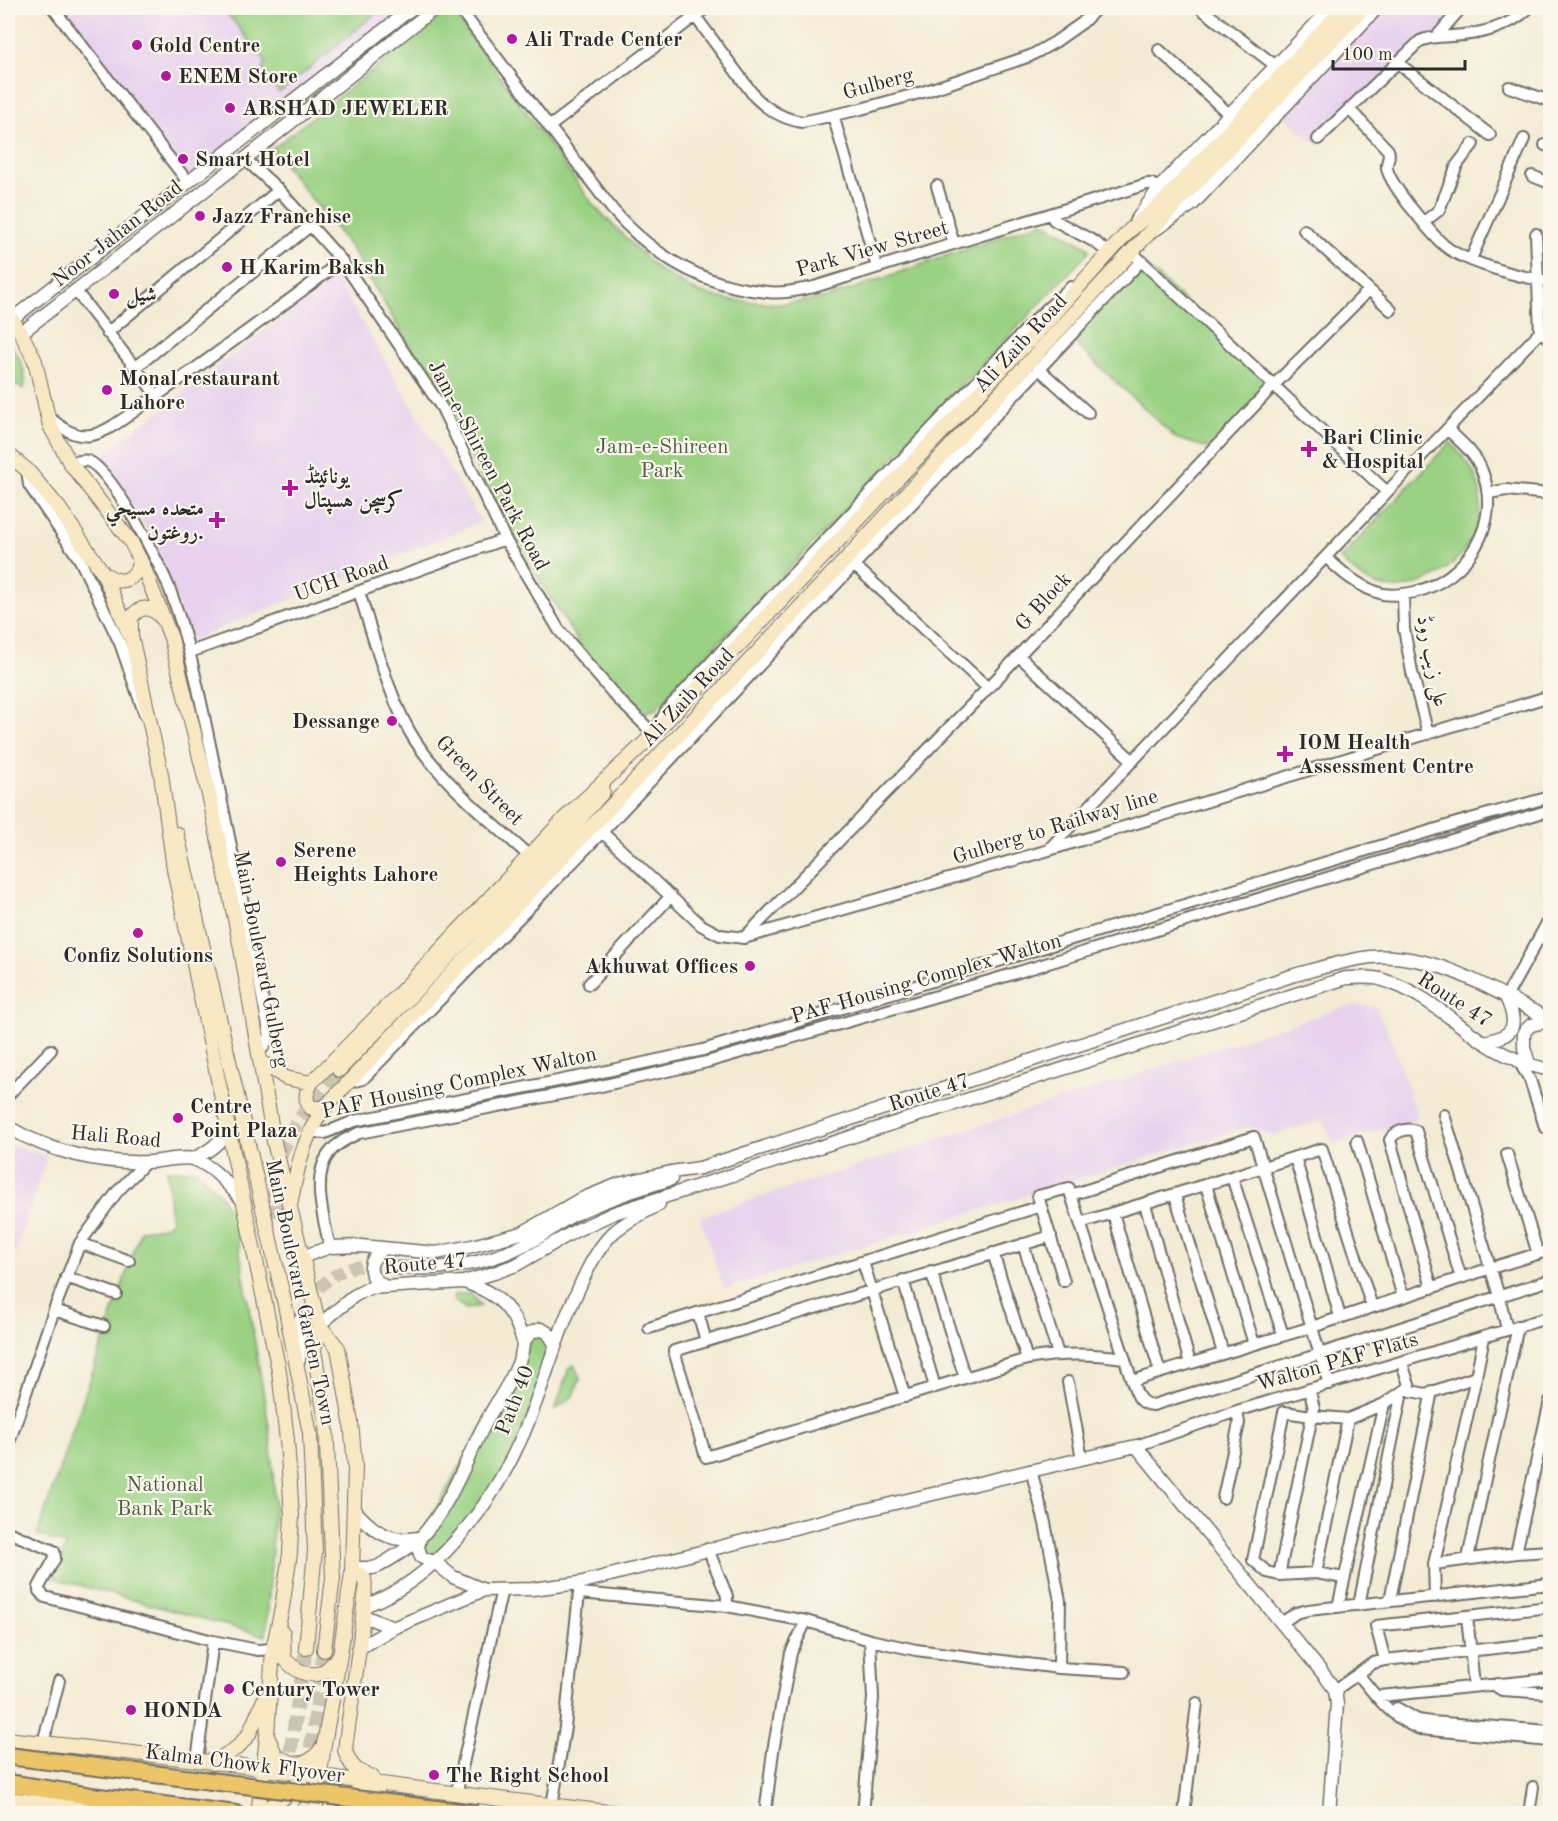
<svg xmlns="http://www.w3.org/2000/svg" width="1558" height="1821" viewBox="0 0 1558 1821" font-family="'Old Standard TT',Amiri,serif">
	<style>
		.built { fill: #e8d2ee }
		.green { fill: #9ad183; stroke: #627e57; stroke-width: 1.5 }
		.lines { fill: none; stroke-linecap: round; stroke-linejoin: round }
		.tertiary-tunnel { stroke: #cbc5b2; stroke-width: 12; stroke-dasharray: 12 6; stroke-linecap: butt }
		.secondary-tunnel { stroke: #cbc5b2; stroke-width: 14; stroke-dasharray: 14 7; stroke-linecap: butt }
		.minor-casing { stroke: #716e66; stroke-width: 14 }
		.tertiary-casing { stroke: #716e66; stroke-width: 15 }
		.secondary-casing { stroke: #716e66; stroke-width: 16 }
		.primary-casing { stroke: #716e66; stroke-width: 20 }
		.minor { stroke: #fff; stroke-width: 10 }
		.tertiary { stroke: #fff; stroke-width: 12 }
		.secondary { stroke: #f8e8c3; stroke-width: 14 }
		.primary { stroke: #edc569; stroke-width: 16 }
		.primary-bridge-casing { stroke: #716e66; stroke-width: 20; stroke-linecap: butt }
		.primary-bridge { stroke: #edc569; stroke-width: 16 }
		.poi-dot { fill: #b5179e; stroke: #fbf7ec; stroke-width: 2 }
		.labels { text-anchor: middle; stroke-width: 4.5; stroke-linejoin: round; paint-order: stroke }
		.poi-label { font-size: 21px; font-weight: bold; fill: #2b2b2b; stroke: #fbf7ec; text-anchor: start }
		.street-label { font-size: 21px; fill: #2b2b2b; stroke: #fbf7ec }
		.park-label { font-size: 21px; fill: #4c5d45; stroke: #fbf7ec }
	</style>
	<rect width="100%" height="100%" fill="#fbf7ec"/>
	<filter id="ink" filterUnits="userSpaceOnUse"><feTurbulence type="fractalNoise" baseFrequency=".0167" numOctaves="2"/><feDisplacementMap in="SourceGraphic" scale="12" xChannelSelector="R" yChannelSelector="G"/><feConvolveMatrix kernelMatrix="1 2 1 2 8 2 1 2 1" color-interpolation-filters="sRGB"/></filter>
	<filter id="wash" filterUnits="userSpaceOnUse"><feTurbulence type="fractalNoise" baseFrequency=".008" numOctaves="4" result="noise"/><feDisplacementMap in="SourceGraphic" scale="24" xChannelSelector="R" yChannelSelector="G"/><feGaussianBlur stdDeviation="1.35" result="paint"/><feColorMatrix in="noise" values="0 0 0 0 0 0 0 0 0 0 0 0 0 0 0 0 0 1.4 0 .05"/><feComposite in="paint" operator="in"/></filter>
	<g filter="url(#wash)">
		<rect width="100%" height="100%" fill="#f3ebd4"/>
		<path class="built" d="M 56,8 L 409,8 L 188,182 Z
			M 1377,8 L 1460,8 L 1434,37 L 1419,37 L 1318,146 L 1280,113 Z
			M 335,277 L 481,522 L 189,641 L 165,566 L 141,519 L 99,457 Z
			M 1359,1005 L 1376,1007 L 1395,1049 L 1418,1120 L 1333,1143 L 1323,1120 L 1270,1136 L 1250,1126 L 724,1289 L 700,1217 L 1341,1008 Z
			M 8,1144 L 47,1156 L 8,1275 Z"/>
		<path class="green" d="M 223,8 L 377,8 L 380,10 L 279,93 L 262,69 L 266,62 Z
			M 451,9 L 594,206 L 658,270 L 697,292 L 729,300 L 781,304 L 827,298 L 1042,222 L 1088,247 L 1089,252 L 656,709 L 640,714 L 582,648 L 501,519 L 445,404 L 351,248 L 272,149 Z
			M 1141,261 L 1274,385 L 1213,450 L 1176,438 L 1068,337 Z
			M 8,340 C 18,355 28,369 24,389 L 12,384 L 8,392 Z
			M 1450,442 C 1463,456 1478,473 1480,493 C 1483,535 1457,571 1417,584 C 1408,587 1400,589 1390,588 C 1369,586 1354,573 1340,559 Z
			M 167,1170 L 196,1170 L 218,1192 L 234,1218 L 270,1433 L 275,1502 L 266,1636 L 53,1578 L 66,1545 L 37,1535 L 141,1230 L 164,1227 L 171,1221 Z
			M 470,1293 L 481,1306 L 466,1309 L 453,1300 L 454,1295 Z
			M 537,1329 L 555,1344 L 509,1464 L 436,1563 L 424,1559 L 420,1538 Z
			M 574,1365 L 580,1377 L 574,1395 L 555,1410 L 569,1368 Z"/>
	</g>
	<g filter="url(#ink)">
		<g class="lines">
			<path class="tertiary-tunnel" d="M 301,1319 C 308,1295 331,1271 356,1267 C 368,1265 382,1267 394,1268"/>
			<path class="secondary-tunnel" d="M 275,1217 C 275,1198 273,1176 280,1157 C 292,1124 316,1096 339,1070
				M 308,1769 L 324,1650
				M 281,1814 L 306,1648"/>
			<g class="minor-casing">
				<path id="minor" d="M 53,8 L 188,182
					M 459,8 L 612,209 C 653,256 704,287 768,292 C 783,294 799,290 814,287 L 1147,184 L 1152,184 L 1159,188
					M 1200,8 L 1276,66
					M 695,16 L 755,97 C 768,110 784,119 802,122 L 861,109 L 923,92 L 1030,56 L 1055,42 L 1082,23 L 1097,8
					M 1437,36 L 1461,8
					M 1159,50 L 1230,115
					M 1398,63 L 1490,135
					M 1509,87 L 1550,101
					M 1349,109 L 1388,150 C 1391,157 1386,161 1387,168 C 1388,177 1402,196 1408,204 C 1420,218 1431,234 1445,246 C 1464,262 1525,279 1550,281
					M 833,115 L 877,267
					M 549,127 L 706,8
					M 1318,139 L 1420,41 C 1432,36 1440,37 1452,36 C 1481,34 1508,28 1529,8
					M 1545,145 L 1550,147
					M 245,159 L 279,190 L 342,261 L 442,408 L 505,539 L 559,630 L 617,698 L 654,734 L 666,711 L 775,593 L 1037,318 L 1071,287
					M 1532,176 L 1550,183
					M 937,186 L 954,244
					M 1051,215 L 1054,220 L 1095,242 L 1109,253 L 1105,256
					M 1424,222 L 1439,210 L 1457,165 L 1473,144
					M 1304,230 L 1391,310
					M 1471,259 L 1524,139
					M 75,290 L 157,396
					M 1540,332 L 1550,338
					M 107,333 L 279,190
					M 135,368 L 311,225
					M 1038,368 L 1088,413
					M 46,415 C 60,426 72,438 91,435 C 107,433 131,413 146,403 C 212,358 277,309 342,261
					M 70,463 C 76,462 82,459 88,461 C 112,470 160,564 170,590 C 193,652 204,719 218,783 C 235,868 254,952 270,1037 L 259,1053
					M 27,470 L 29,485 L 80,560 L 120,643 L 145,715
					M 1387,492 L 1540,332 L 1536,234
					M 1489,493 L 1506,490 L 1550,494
					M 1326,557 C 1342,573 1360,588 1383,594 C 1394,596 1405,594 1415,592 C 1467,579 1503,523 1482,471 C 1476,454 1460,441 1447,429
					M 854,565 L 988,688
					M 359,592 C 374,638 390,703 416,742 C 446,786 490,820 529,856
					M 1403,595 L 1404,629 L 1412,672 L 1428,734
					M 190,652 L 505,539
					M 1019,656 L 1133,761
					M 602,832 L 701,925 L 720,935 L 744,938 L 1049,850 L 1550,696
					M 1051,847 L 1387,492 L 1136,256
					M 745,937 L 988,688 L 1274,385 L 1369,290
					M 589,984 L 671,896
					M 1506,997 L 1550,918
					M 1518,1060 L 1530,1080 L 1545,1127
					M 348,1083 L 363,1079 L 602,832 L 1141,261
					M 8,1095 L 51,1050
					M 1444,1115 L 1499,1296 L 1507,1329
					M 309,1131 L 325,1133 L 354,1121 L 593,1074 L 703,1050 L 1460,822 L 1550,797
					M 1357,1141 L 1403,1297
					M 1507,1154 L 1538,1254
					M 1295,1157 L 1340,1317
					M 1232,1177 L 1283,1335
					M 1206,1185 L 1254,1344
					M 1071,1195 L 1132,1381 C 1137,1393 1138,1404 1153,1405 L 1301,1360 L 1550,1280
					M 1175,1195 L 1223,1353
					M 1145,1204 L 1190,1363
					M 1041,1206 L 1064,1281
					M 1113,1213 L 1160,1372
					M 1080,1223 L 1322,1149 L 1372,1307
					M 1051,1236 L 674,1351 L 706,1457 L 1027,1359 C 1060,1353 1090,1353 1124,1358
					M 80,1243 L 129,1261
					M 1023,1244 L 1058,1354
					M 330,1247 C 324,1221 310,1174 331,1151 C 338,1142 349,1138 359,1133 L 596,1087 L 707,1062 L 996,979 L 1550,810
					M 993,1253 L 1027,1359
					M 863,1262 L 905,1397
					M 931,1271 L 965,1378
					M 66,1277 L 116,1294
					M 903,1280 L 935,1387
					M 1432,1288 L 1390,1140 C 1394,1132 1407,1127 1416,1131 L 1461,1278
					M 54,1310 L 104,1326
					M 698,1313 L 706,1341
					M 649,1328 L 1041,1206 L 1038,1196 L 1069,1188 L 1071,1195 L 1254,1137 L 1329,1384
					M 1402,1363 L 1411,1391 L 1426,1394 L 1476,1377
					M 1132,1381 L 1312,1327 L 1491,1268 L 1550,1250
					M 1068,1382 L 1082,1459
					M 1309,1389 L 1314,1408 L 1312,1416 L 1348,1419 L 1384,1404
					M 8,1446 L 54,1310 L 80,1243 L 117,1192 L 146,1162
					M 1136,1446 L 1237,1411 L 1550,1317
					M 1031,1470 L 1045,1523 L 1060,1601 L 1059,1668
					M 1223,1498 L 1239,1423 L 1237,1411
					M 8,1532 L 54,1551 L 55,1558 L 39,1587 L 39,1591 L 45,1597 L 213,1641 L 258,1650 L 273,1649
					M 708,1549 L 727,1596 L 727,1606
					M 1516,1553 L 1550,1401
					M 1468,1558 L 1518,1326
					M 1434,1564 L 1516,1553 L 1550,1551
					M 1316,1573 L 1348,1419
					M 1279,1575 L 1312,1416 L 1284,1412 L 1253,1560 L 1267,1572 L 1279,1575 L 1316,1573 L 1344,1578
					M 579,1583 L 579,1593 L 727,1606 L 806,1621 L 870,1640 L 916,1650 L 1059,1668 L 1124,1672
					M 1435,1597 L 1434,1564 L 1476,1377 L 1484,1337
					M 1390,1600 L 1432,1391
					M 1359,1605 L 1402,1392
					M 1338,1607 L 1384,1404 L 1409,1387
					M 1467,1616 L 1474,1686
					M 1283,1622 L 1296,1613 L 1308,1610 L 1550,1584
					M 1385,1660 L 1376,1626 L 1550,1607
					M 1358,1674 L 1373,1663 L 1385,1660 L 1550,1642
					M 1497,1684 L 1497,1687 L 1502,1690 L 1550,1693
					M 1335,1690 L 1358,1674 C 1376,1696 1393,1720 1420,1729 L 1550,1741
					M 1378,1698 L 1380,1696 L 1550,1679
					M 1397,1708 L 1418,1720 L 1431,1722 L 1550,1731
					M 43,1743 L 59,1681
					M 197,1761 L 213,1641
					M 456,1795 L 502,1589
					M 552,1806 L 565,1727 L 579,1593
					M 8,1812 L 18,1814
					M 765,1814 L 773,1751 L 791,1653 L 806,1621
					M 863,1814 L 873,1698 L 870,1640
					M 1184,1814 L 1197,1703
					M 1529,1814 L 1533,1787"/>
			</g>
			<g class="tertiary-casing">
				<path id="tertiary" d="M 1136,221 L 1159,188 L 1331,8
					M 1156,229 L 1193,204 L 1377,8
					M 12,319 L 412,8
					M 21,333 L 245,159 L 435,8
					M 1484,1042 C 1515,1036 1519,1026 1506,997
					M 1530,1066 L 1524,1048 L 1524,1032 L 1531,1025 L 1550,1021
					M 8,1127 C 50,1152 99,1164 148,1162 C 161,1162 180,1156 193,1159 C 214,1166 231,1188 245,1203
					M 192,1159 C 209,1152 218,1144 229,1130
					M 383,1249 C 367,1262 366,1275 384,1286
					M 302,1257 L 330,1247 L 361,1246 L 436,1253 L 472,1246 L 522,1233 L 579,1200 L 619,1184 L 671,1172 L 700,1168 L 1291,976 C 1317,969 1344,960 1371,957 C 1436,952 1496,992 1550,1020
					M 394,1268 C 442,1270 484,1266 528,1243 C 545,1235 559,1222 575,1214 C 606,1199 639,1189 671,1179
					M 319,1325 L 354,1296 L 369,1288 L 463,1282 L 494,1273 L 516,1265 L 575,1231 L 614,1213 L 1346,978 C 1358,978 1372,976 1383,980 C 1421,991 1450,1019 1482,1041 C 1503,1055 1526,1065 1550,1070
					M 523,1343 L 530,1333 L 541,1329 L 548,1333 L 555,1344
					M 299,1360 L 301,1319
					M 354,1509 C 365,1523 382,1538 401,1539 C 407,1540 413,1538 420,1538 L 418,1547 L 421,1557 L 436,1563 L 453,1577 L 484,1590
					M 352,1568 L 373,1568 L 379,1566 C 393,1557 409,1549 421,1537 C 452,1504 466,1458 488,1418 C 498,1399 522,1367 523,1344 C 523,1339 520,1332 518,1327 C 508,1302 489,1290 464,1282
					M 364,1606 C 435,1581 490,1507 520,1441 C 540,1398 551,1352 570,1308 C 581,1284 593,1252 613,1233 C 626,1221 644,1213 659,1204
					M 364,1616 L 393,1628
					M 359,1648 L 393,1628 L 484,1590 L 532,1589 L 579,1583 L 861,1511 L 1136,1446 L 1325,1676 L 1335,1690 L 1337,1704 L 1329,1814"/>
			</g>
			<g class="secondary-casing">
				<path id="secondary" d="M 8,314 L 21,333 L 35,361 L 50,426 L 70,463 L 131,542 L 143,566 L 171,638 L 210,799 L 240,943 L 274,1142 L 319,1325 L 338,1348 L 351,1422 L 355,1466 L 352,1572 L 340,1655 L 324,1744 L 315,1814
					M 8,454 L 27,470 L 59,508 L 103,573 L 132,640 L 161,774 L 174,869 L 279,1371 L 287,1440 L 292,1516 L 290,1553 L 282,1608 L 273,1649 L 267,1736 L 258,1814
					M 103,573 C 121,586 136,582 140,559
					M 131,635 L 131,618 C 141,604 152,607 162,618
					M 177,834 L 285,1305 L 310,1434 L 315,1551 L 306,1648
					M 260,1061 L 286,1078 L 311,1083 L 399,994 L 566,817 L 654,734 L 1042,327 L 1129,231 L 1163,202 L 1344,8
					M 339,1070 L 569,831 L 603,792
					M 311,1083 C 306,1093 304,1099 311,1108 L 324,1108
					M 290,1205 C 297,1170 303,1137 324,1108 L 846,559 L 1187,192 L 1363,8
					M 319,1325 L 314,1350 L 326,1423 L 333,1578 L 324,1650
					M 352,1572 C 356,1574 362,1574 364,1578 C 370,1588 347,1728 345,1750 C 350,1766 356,1772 372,1777
					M 283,1633 L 284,1658 C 293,1669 308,1679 323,1672 C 329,1669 335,1661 340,1655
					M 268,1738 L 276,1756 C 289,1763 305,1769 316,1755
					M 8,1739 C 93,1749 179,1757 265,1769 C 386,1784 507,1801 629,1814
					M 213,1763 L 238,1747 L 249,1734 L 267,1693
					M 8,1799 L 132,1814
					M 256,1814 C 291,1799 302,1780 321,1749
					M 300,1814 L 319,1794
					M 349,1814 L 351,1796 L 361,1789 L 378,1788"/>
			</g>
			<g class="primary-casing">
				<path id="primary" d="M 8,1783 L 91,1796 L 236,1814"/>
			</g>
			<use href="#minor" class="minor"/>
			<use href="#tertiary" class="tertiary"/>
			<use href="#secondary" class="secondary"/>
			<use href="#primary" class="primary"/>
			<g class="primary-bridge-casing">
				<path id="primary-bridge" d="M 8,1756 L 477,1814"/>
			</g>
			<use href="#primary-bridge" class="primary-bridge"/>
		</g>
	</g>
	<g class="poi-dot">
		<circle cx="512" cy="39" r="6"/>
		<circle cx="137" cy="45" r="6"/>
		<circle cx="166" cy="76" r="6"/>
		<circle cx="230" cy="108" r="6"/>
		<circle cx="183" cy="159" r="6"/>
		<circle cx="200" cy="216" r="6"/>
		<circle cx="227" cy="267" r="6"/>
		<circle cx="114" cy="294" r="6"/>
		<circle cx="107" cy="390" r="6"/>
		<path d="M1306 440h6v6h6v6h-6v6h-6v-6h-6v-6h6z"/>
		<path d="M287 479h6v6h6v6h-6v6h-6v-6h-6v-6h6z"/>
		<path d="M214 511h6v6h6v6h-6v6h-6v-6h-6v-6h6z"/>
		<circle cx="392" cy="721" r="6"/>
		<path d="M1282 745h6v6h6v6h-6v6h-6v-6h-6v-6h6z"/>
		<circle cx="281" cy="862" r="6"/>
		<circle cx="138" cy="933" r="6"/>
		<circle cx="750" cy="966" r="6"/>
		<circle cx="178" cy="1118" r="6"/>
		<circle cx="229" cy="1689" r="6"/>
		<circle cx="131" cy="1710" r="6"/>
		<circle cx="434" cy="1775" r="6"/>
	</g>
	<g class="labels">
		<g class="poi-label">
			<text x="524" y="46">Ali Trade Center</text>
			<text x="149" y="52">Gold Centre</text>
			<text x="178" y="83">ENEM Store</text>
			<text x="242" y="115">ARSHAD JEWELER</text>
			<text x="195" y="166">Smart Hotel</text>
			<text x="212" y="223">Jazz Franchise</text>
			<text x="239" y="274">H Karim Baksh</text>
			<text x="126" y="301">شیل</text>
			<text x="119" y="385">Monal restaurant<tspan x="119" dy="24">Lahore</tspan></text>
			<text x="1322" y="444">Bari Clinic<tspan x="1322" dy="24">&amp; Hospital</tspan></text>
			<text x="304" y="483">یونائیٹڈ<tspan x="304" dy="24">کرسچن ہسپتال</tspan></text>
			<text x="204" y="515" text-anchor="end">متحده مسیحي<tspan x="204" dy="24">روغتون.</tspan></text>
			<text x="380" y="728" text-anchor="end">Dessange</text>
			<text x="1298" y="749">IOM Health<tspan x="1298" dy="24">Assessment Centre</tspan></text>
			<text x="293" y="857">Serene<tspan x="293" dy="24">Heights Lahore</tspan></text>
			<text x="138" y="962" text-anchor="middle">Confiz Solutions</text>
			<text x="738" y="973" text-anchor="end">Akhuwat Offices</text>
			<text x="190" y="1113">Centre<tspan x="190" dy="24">Point Plaza</tspan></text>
			<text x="241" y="1696">Century Tower</text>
			<text x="143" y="1717">HONDA</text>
			<text x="446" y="1782">The Right School</text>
		</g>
		<g class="street-label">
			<text transform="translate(878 83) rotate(-15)" y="7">Gulberg</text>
			<text transform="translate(117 233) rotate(-38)" y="7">Noor Jahan Road</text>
			<text transform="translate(872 248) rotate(-16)" y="7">Park View Street</text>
			<text transform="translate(1020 343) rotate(-47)" y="7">Ali Zaib Road</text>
			<text transform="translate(489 465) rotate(62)" y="7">Jam-e-Shireen Park Road</text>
			<text transform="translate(341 578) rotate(-20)" y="7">UCH Road</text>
			<text transform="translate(1043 601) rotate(-47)" y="7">G Block</text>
			<text transform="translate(1433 661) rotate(79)" y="7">علی زیب روڈ</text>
			<text transform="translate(687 697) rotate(-47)" y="7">Ali Zaib Road</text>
			<text transform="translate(480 780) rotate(46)" y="7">Green Street</text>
			<text transform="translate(1055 826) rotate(-17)" y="7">Gulberg to Railway line</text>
			<text transform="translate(262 959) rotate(79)" y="7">Main Boulevard Gulberg</text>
			<text transform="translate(926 978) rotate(-16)" y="7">PAF Housing Complex Walton</text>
			<text transform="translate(1455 999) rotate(33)" y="7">Route 47</text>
			<text transform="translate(459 1082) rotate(-12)" y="7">PAF Housing Complex Walton</text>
			<text transform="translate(929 1092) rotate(-18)" y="7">Route 47</text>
			<text transform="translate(116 1136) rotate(5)" y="7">Hali Road</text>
			<text transform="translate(425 1263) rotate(-5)" y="7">Route 47</text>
			<text transform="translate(301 1292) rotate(78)" y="7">Main Boulevard Garden Town</text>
			<text transform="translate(1337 1361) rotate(-16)" y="7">Walton PAF Flats</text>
			<text transform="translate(514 1400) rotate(-69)" y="7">Path 40</text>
			<text transform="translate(245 1763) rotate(7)" y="7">Kalma Chowk Flyover</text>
		</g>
		<g class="park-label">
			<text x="662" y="453">Jam-e-Shireen<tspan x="662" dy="24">Park</tspan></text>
			<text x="165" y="1491">National<tspan x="165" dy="24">Bank Park</tspan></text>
		</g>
	</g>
	<rect width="1558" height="1821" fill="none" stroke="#fbf7ec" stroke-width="30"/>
	<path d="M1333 60v9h132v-9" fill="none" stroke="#2b2b2b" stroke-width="3"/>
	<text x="1342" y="60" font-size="18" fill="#2b2b2b" stroke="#fbf7ec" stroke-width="4.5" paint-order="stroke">100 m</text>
</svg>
